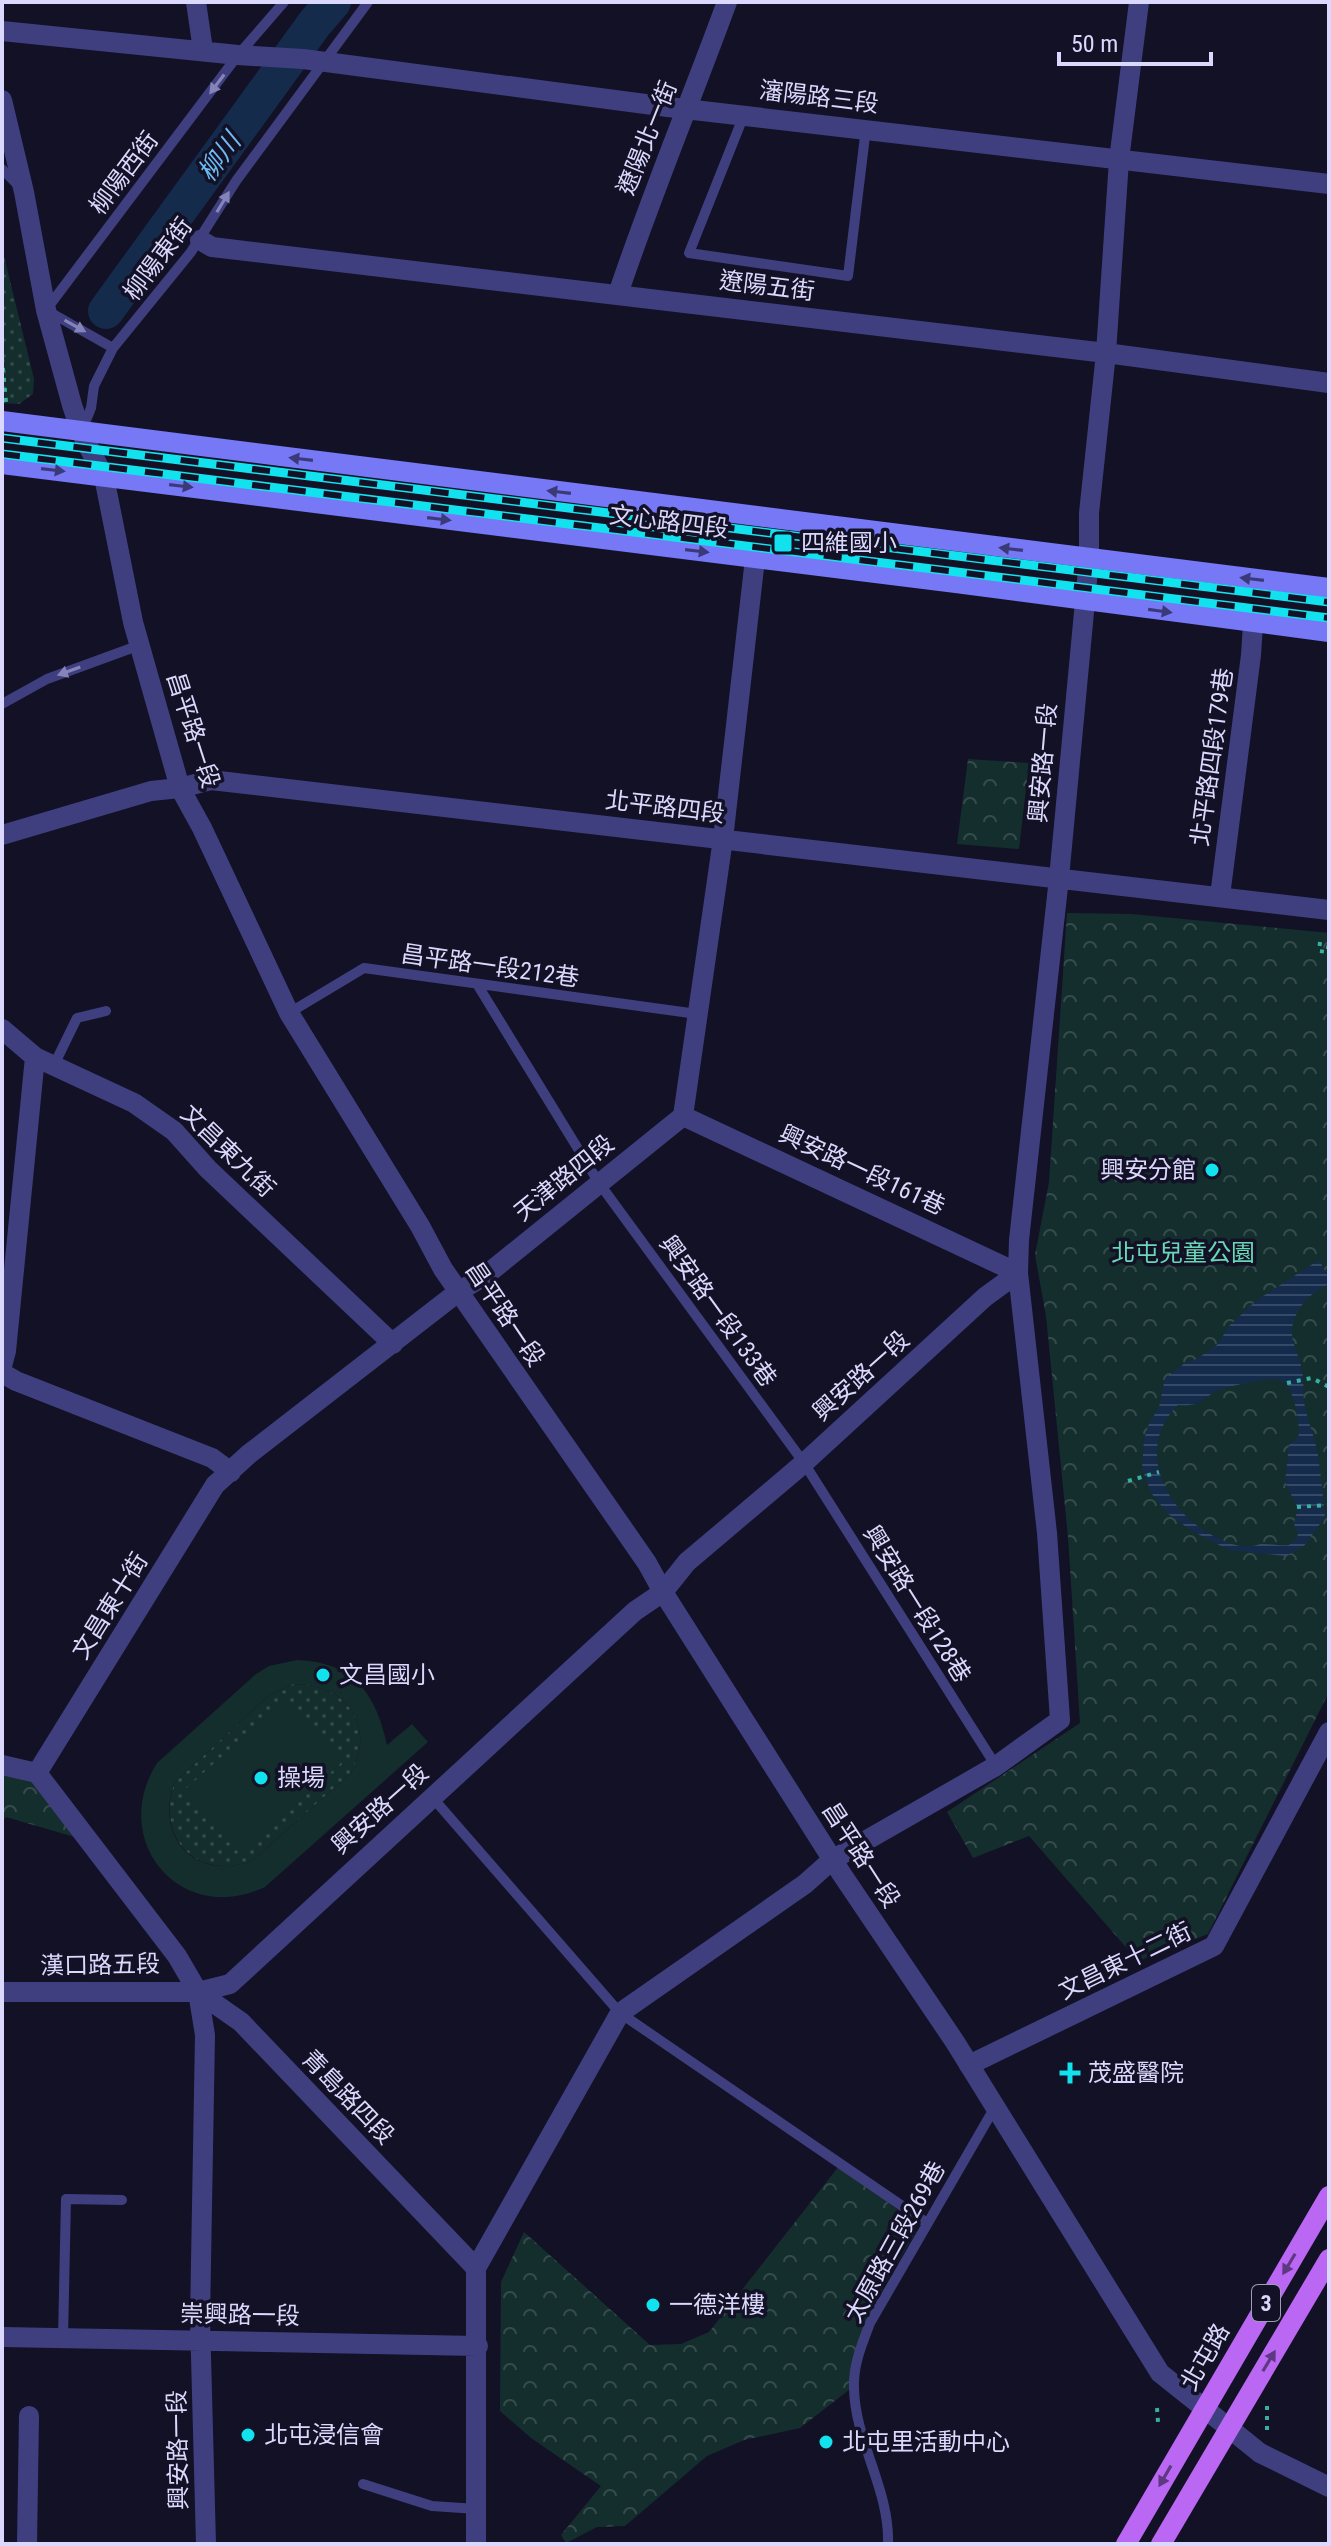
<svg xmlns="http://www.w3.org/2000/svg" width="1331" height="2546" viewBox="0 0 1331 2546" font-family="'Roboto Condensed','Noto Sans TC',sans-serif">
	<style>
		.grass { fill: url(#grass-dots) }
		.park { fill: url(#park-crowns) }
		.garden { fill: #142e2d; fill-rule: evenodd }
		.water { fill: url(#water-rules); fill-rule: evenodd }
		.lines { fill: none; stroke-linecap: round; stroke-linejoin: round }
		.river { stroke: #142b4c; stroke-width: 36 }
		.path { stroke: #38afa3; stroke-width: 4; stroke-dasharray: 4 6; stroke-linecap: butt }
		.service { stroke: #3f3f80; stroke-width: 10 }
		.minor { stroke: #3f3f80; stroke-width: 20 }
		.tertiary { stroke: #3f3f80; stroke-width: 20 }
		.secondary { stroke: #7678f5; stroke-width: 20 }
		.primary { stroke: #ba67f4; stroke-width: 20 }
		.rail-casing { stroke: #12e1ee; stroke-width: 9 }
		.rail { stroke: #131125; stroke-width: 6; stroke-dasharray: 18; stroke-linecap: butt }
		.oneway { fill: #8584b8 }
		.oneway2 { fill: #3b3a78 }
		.oneway3 { fill: #5e3882 }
		.poi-dot { fill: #12e1ee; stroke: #131125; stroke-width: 3 }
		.labels { text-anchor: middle; stroke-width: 7; stroke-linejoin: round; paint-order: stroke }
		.shield { fill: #131125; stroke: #9e9cbc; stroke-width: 2 }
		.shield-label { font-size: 22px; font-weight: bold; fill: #dad8fc }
		.street-label { font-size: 24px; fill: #dad8fc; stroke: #131125 }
		.poi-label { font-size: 24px; fill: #dad8fc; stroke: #131125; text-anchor: start }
		.park-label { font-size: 24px; fill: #68d7b7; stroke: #131125 }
		.water-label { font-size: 26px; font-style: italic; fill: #6dbbf5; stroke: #131125 }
	</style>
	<defs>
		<pattern id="grass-dots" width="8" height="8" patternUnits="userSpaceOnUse" patternTransform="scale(2)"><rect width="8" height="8" fill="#142e2d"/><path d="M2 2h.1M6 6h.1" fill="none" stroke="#364c4c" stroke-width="1.8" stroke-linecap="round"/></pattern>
		<pattern id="park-crowns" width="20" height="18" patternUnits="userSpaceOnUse" patternTransform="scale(2)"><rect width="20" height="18" fill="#142e2d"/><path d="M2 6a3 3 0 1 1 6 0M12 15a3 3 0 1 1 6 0" fill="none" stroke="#364c4c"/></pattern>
		<pattern id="water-rules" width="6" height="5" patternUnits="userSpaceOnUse" patternTransform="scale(2)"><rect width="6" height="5" fill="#142b4c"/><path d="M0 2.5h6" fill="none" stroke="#364967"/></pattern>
	</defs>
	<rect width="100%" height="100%" fill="#131125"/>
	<path class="grass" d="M 2,248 L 34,379 L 33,394 L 19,404 L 2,403 Z
		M 293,1684 C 345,1684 377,1723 351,1773 L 252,1861 C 196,1881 156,1839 174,1783 L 267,1697 Z"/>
	<path class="park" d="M 968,759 L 1029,763 L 1019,849 L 957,844 Z
		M 1067,913 L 1131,914 L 1329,933 L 1329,1692 L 1208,1934 L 1138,1961 L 1029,1836 L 973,1858 L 947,1812 L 1080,1723 L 1068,1537 L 1046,1316 L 1035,1255 L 1049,1182 Z
		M 2,1772 L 29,1778 L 78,1838 L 6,1817 L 2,1822 Z
		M 839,2166 L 910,2219 L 916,2232 L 884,2285 L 863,2337 L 854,2386 L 800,2428 L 744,2440 L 707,2456 L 625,2526 L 597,2527 L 566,2543 L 561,2535 L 601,2486 L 531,2438 L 500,2411 L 501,2282 L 524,2232 L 650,2345 L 681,2344 L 709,2332 Z"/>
	<path class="garden" d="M 297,1660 C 353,1662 376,1693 387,1745 L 412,1724 L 428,1742 L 265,1887 C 181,1927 108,1841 157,1763 L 256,1674 L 269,1666 ZM 293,1684 C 345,1684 377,1723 351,1773 L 252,1861 C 196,1881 155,1839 174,1783 L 267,1697 Z
		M 284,1701 L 341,1763 L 240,1854 L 182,1792 Z"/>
	<path class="water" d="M 1319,1260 L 1329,1278 L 1329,1284 C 1312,1292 1298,1305 1293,1323 C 1288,1340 1300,1355 1302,1371 C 1304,1381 1303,1391 1304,1402 C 1307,1420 1315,1437 1318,1455 C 1321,1476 1323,1497 1325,1517 L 1304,1546 L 1286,1556 L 1229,1550 L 1192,1531 L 1167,1513 L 1152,1494 L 1142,1469 L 1144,1440 L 1148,1426 L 1159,1407 L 1165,1378 L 1185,1363 L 1197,1359 L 1218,1344 L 1229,1326 L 1257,1300 ZM 1276,1379 L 1287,1384 C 1295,1399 1299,1418 1299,1435 L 1289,1445 L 1285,1482 L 1297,1507 C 1298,1511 1296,1515 1295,1519 C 1291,1533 1307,1531 1289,1545 C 1280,1546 1273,1544 1264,1544 C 1256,1544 1260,1545 1252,1546 C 1242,1548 1231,1544 1222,1540 C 1170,1519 1131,1451 1178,1405 C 1198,1406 1198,1403 1213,1393 C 1224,1386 1263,1379 1276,1379 Z"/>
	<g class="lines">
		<path class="river" d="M 106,311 L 315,23 L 333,2"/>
		<path class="path" d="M 2,358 L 6,402
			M 1320,942 L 1319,951 L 1327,952 L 1329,944
			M 1287,1383 L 1312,1378 L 1329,1387
			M 1128,1481 L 1159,1472
			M 1297,1507 L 1329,1505
			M 1267,2406 L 1267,2433
			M 1157,2408 L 1158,2422"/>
		<path class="service" d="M 744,115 L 689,253 L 848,276 L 866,128
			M 2,169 L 18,185
			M 113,348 L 46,310 L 238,55 L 284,2
			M 82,430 L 91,408 L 94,386 L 113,348 L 191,252 L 236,181 L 368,2
			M 2,704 L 47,679 L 140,645
			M 477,984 L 599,1183 L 804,1463 L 996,1766
			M 289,1013 L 364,968 L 697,1014
			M 54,1065 L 77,1018 L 106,1011
			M 432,1797 L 620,2013 L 927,2223
			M 63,2338 L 66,2199 L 122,2200
			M 363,2484 L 432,2506 L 477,2509
			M 888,2544 C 890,2490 855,2442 854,2388 C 853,2365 862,2344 870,2323 L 995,2107"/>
		<path class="minor" d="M 196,2 L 203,50
			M 2,31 L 238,55 L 303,59 L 668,107 L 1329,184
			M 200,240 L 212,247 L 1106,353 L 1329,383
			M 618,294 C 651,196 691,100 727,2
			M 2,835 L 151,791 L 180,788 L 211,780 L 1329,910
			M 1220,896 L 1251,655 L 1253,624
			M 2,1029 L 35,1057 L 134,1103 L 174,1131 L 208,1169 L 393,1344
			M 2,1366 L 6,1351 L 35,1057
			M 2,1373 L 16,1381 L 212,1458 L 231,1472
			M 2,1765 L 37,1773 L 177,1956 L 198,1992 L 241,2022 L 476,2268 L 476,2544
			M 37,1773 L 215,1485 L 249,1454 L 458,1292 L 486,1275 L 683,1116 L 723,839 L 755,559
			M 198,1992 L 230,1984 L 635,1611 L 663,1592 L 687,1562 L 804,1463 L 985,1297 L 1018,1273 L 1019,1240 L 1059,878 L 1089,559 L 1089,513 L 1106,353 L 1119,160 L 1139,2
			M 198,1992 L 205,2035 L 200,2319 L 206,2544
			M 969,2065 L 1214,1946 L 1329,1732
			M 476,2268 L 620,2013 L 805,1884 L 832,1860 L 996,1766 L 1060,1720 L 1047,1533 L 1018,1273 L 683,1116
			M 2,2337 L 478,2346
			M 1229,2428 L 1260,2453 L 1329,2487
			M 27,2544 L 29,2416"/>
		<path class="tertiary" d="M 2,100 L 24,192 L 46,310 L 72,405 L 81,432 L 104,477 L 133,622 L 180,788 L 202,828 L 289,1013 L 420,1226 L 443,1269 L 647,1563 L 663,1592 L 841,1873 L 955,2042 L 1160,2373 L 1229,2428
			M 2,1992 L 198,1992"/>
		<path class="secondary" d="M 2,421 L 1329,588
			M 2,464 L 956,583 L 1329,632"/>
		<path class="primary" d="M 1126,2544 L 1329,2196
			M 1161,2544 L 1329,2259"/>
		<g class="rail-casing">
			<path id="rail" d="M 2,438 L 1329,602
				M 2,454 L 1329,618"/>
		</g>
		<use href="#rail" class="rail"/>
	</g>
	<defs><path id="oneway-solid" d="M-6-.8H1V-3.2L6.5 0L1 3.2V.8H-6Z" transform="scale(2)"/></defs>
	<g class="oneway">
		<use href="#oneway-solid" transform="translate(217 84) rotate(127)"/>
		<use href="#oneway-solid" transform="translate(223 202) rotate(-59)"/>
		<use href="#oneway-solid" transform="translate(75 326) rotate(29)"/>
		<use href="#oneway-solid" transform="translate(69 671) rotate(160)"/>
	</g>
	<g class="oneway2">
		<use href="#oneway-solid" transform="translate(301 459) rotate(-173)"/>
		<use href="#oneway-solid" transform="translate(53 470) rotate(7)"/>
		<use href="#oneway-solid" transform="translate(181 486) rotate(7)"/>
		<use href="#oneway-solid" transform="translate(559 492) rotate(-173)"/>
		<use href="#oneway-solid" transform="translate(439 519) rotate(7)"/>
		<use href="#oneway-solid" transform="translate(1011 549) rotate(-173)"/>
		<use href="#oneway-solid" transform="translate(697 551) rotate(7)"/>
		<use href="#oneway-solid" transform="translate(1252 579) rotate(-173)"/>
		<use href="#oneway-solid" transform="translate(1160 611) rotate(8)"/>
	</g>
	<g class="oneway3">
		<use href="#oneway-solid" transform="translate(1289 2264) rotate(121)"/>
		<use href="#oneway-solid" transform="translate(1269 2361) rotate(-59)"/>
		<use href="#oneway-solid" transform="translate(1165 2476) rotate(120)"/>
	</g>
	<g class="poi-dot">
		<rect x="773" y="533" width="20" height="20" rx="4"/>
		<circle cx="1212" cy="1170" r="8"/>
		<circle cx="323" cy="1675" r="8"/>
		<circle cx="261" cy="1778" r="8"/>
		<path d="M1066 2061h8v8h8v8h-8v8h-8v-8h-8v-8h8z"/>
		<circle cx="653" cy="2305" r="8"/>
		<circle cx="248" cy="2435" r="8"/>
		<circle cx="826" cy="2442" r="8"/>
	</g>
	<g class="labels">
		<rect class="shield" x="1252" y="2285" width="28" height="36" rx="6"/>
		<g class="shield-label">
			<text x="1266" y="2311">3</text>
		</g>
		<g class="street-label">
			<text transform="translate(819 97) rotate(7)" y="8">瀋陽路三段</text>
			<text transform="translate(647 138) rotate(-68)" y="8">遼陽北一街</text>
			<text transform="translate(124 173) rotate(-53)" y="8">柳陽西街</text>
			<text transform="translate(158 259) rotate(-53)" y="8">柳陽東街</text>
			<text transform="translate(767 286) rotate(7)" y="8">遼陽五街</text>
			<text transform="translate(669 522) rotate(7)" y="8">文心路四段</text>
			<text transform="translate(193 730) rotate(72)" y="8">昌平路一段</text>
			<text transform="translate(1212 757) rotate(-82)" y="8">北平路四段179巷</text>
			<text transform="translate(1043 763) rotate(-85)" y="8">興安路一段</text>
			<text transform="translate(665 807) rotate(7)" y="8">北平路四段</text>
			<text transform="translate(490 966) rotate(8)" y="8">昌平路一段212巷</text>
			<text transform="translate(228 1151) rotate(44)" y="8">文昌東九街</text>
			<text transform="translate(862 1170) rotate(25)" y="8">興安路一段161巷</text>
			<text transform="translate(564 1178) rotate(-39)" y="8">天津路四段</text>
			<text transform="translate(718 1311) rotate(54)" y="8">興安路一段133巷</text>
			<text transform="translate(505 1314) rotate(56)" y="8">昌平路一段</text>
			<text transform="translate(861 1376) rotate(-42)" y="8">興安路一段</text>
			<text transform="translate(917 1604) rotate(58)" y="8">興安路一段128巷</text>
			<text transform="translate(110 1606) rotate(-58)" y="8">文昌東十街</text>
			<text transform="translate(380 1809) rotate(-42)" y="8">興安路一段</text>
			<text transform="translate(861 1855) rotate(57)" y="8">昌平路一段</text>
			<text transform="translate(1125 1961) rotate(-26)" y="8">文昌東十二街</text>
			<text transform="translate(100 1965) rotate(-1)" y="8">漢口路五段</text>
			<text transform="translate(348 2097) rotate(46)" y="8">青島路四段</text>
			<text transform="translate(895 2242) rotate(-61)" y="8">太原路三段269巷</text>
			<text transform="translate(240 2315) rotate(1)" y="8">崇興路一段</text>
			<text transform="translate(1205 2357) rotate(-60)" y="8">北屯路</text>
			<text transform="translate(178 2450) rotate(-91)" y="8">興安路一段</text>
		</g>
		<g class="poi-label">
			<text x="801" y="551">四維國小</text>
			<text x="1196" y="1178" text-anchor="end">興安分館</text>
			<text x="339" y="1683">文昌國小</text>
			<text x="277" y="1786">操場</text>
			<text x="1088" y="2081">茂盛醫院</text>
			<text x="669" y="2313">一德洋樓</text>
			<text x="264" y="2443">北屯浸信會</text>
			<text x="842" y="2450">北屯里活動中心</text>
		</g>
		<g class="park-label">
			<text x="1183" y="1261">北屯兒童公園</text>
		</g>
		<g class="water-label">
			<text transform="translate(219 157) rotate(-54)" y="9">柳川</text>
		</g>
	</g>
	<rect width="1331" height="2546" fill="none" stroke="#dad8fc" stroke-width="8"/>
	<path d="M1059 52v12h152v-12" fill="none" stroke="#dad8fc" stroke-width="4"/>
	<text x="1071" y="52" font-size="24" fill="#dad8fc" stroke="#131125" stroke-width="6" paint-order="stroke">50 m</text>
</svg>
